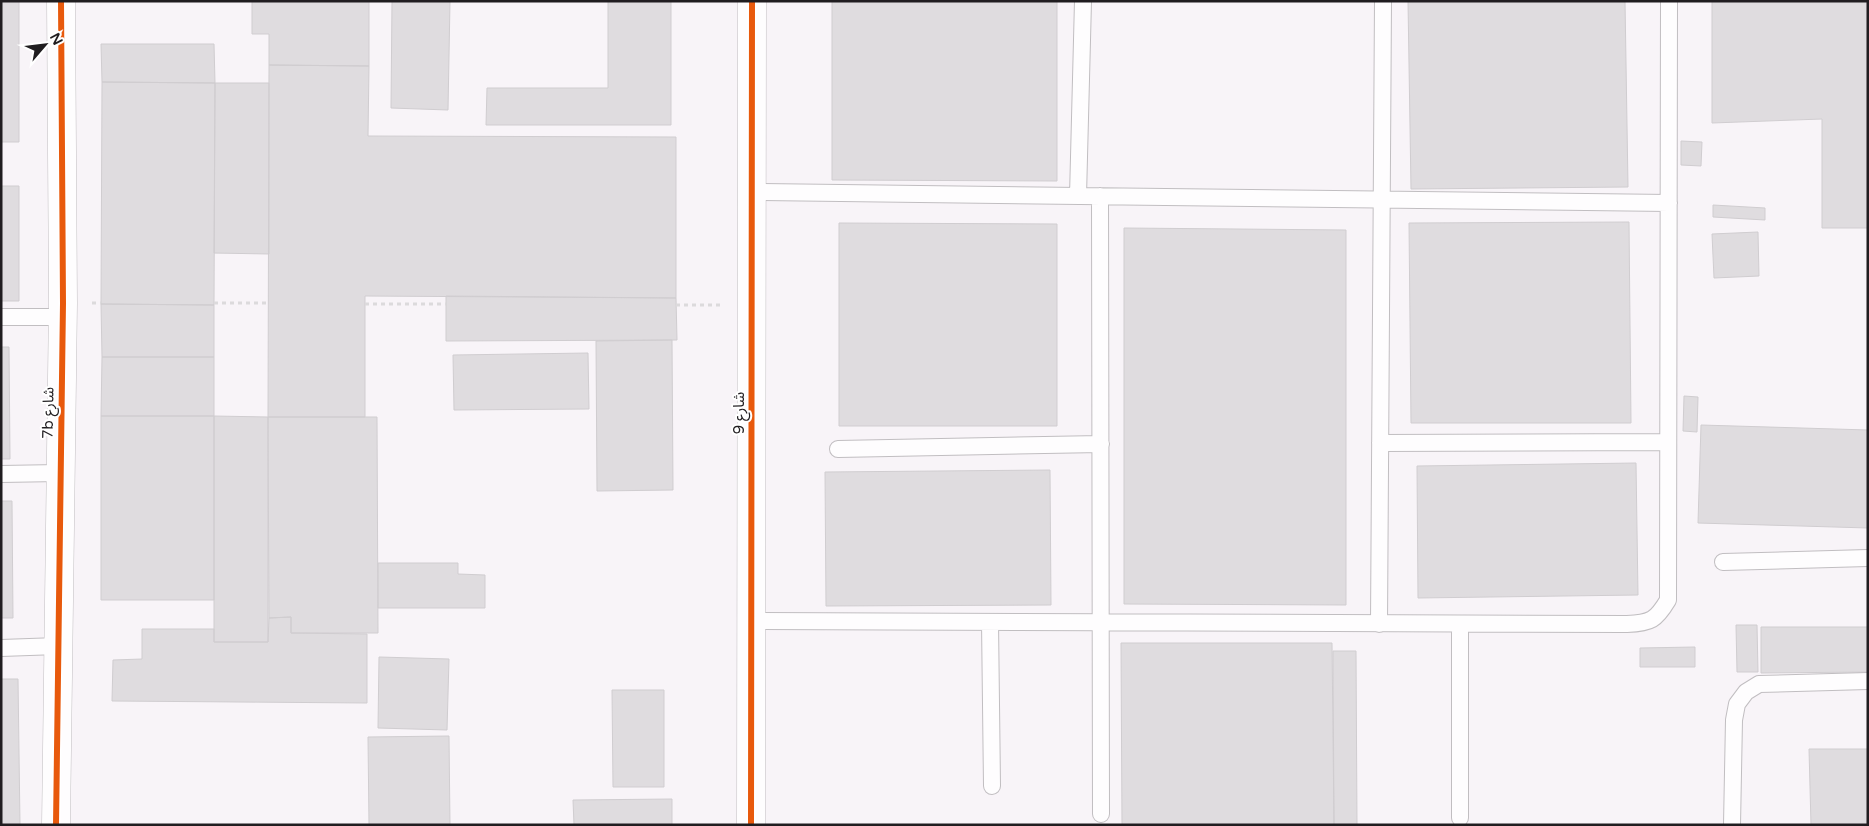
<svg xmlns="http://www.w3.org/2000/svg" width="1869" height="826" viewBox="0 0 1869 826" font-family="'Varela Round','Noto Sans Arabic',sans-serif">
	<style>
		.building { fill: #dfdcdf; stroke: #d0cdd0 }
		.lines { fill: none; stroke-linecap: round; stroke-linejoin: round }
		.service-casing { stroke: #c1bec1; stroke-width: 18 }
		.minor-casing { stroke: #c1bec1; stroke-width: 29 }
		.tertiary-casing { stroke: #c1bec1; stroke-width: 29 }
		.path { stroke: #dcdadc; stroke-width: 3; stroke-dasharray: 4 4; stroke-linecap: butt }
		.service { stroke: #fefdfe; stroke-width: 16 }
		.minor { stroke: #fefdfe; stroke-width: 28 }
		.tertiary { stroke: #fefdfe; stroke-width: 28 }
		.cycleway-casing { stroke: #fff; stroke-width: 9 }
		.cycleway { stroke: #e8590c; stroke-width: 6 }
		.labels { text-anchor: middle; stroke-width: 4; stroke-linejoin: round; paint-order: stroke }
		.street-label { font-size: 15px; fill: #201d20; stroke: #fff }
	</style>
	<rect width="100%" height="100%" fill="#f8f4f8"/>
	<path class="building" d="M 1,1 L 19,1 L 19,142 L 1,142 Z
		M 252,1 L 369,1 L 369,66 L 269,65 L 269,34 L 252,34 Z
		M 392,1 L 450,1 L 448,110 L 391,108 Z
		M 608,1 L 671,1 L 671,125 L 486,125 L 487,88 L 608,88 Z
		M 832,1 L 1057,1 L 1057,181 L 832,180 Z
		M 1408,1 L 1625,1 L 1628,187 L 1411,189 Z
		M 1712,1 L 1868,1 L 1868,228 L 1822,228 L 1822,119 L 1712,123 Z
		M 101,44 L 214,44 L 215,83 L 102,82 Z
		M 269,65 L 369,66 L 368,136 L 676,137 L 676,298 L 365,296 L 365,417 L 268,417 Z
		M 102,82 L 215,83 L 214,305 L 101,304 Z
		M 215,83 L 269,83 L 269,254 L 214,253 Z
		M 1681,141 L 1702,142 L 1701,166 L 1681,165 Z
		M 1,186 L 19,186 L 19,301 L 1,301 Z
		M 1713,205 L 1765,208 L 1765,220 L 1713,217 Z
		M 1629,222 L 1631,423 L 1411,423 L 1409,223 Z
		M 839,223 L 1057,224 L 1057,426 L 839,426 Z
		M 1124,228 L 1346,230 L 1346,605 L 1124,604 Z
		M 1758,232 L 1759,276 L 1714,278 L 1712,234 Z
		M 446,296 L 676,298 L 677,340 L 446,341 Z
		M 101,304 L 214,305 L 214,357 L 102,357 Z
		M 672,340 L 673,490 L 597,491 L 596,341 Z
		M 1,347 L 9,347 L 10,459 L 1,459 Z
		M 588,353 L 589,409 L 454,410 L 453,355 Z
		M 102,357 L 214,357 L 214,416 L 101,416 Z
		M 1684,396 L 1698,397 L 1697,432 L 1683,431 Z
		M 101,416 L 214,416 L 214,600 L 101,600 Z
		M 214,416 L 268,417 L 268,642 L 214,642 Z
		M 268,417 L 377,417 L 378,633 L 291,633 L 291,617 L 269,618 Z
		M 1701,425 L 1868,430 L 1868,528 L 1698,523 Z
		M 1636,463 L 1638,595 L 1418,598 L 1417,466 Z
		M 1050,470 L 1051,605 L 826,606 L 825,472 Z
		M 1,501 L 12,501 L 13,618 L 1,618 Z
		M 378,563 L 458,563 L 458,574 L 485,575 L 485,608 L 378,608 Z
		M 291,617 L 291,633 L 367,634 L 367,703 L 112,701 L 113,660 L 142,659 L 142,629 L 214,629 L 214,642 L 268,642 L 269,618 Z
		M 1736,625 L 1757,625 L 1758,672 L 1737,672 Z
		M 1761,627 L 1868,627 L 1868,672 L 1761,673 Z
		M 1121,643 L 1332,643 L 1334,825 L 1122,825 Z
		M 1695,647 L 1695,667 L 1640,667 L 1640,648 Z
		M 1333,651 L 1356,651 L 1357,825 L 1334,825 Z
		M 379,657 L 449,659 L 447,730 L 378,728 Z
		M 1,679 L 18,679 L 20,825 L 1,825 Z
		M 612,690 L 664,690 L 664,787 L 613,787 Z
		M 449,736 L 450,825 L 369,825 L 368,737 Z
		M 1809,749 L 1868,749 L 1868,825 L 1811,825 Z
		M 672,799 L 672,825 L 574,825 L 573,800 Z"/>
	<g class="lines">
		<g class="service-casing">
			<path id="service" d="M 752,192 L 1669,203
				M 1078,196 L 1083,1
				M 1100,196 L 1101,814
				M 1,317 L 62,317
				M 1380,443 L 1668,442
				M 838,449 L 1101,444
				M 1,474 L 59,473
				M 1723,562 L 1868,558
				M 751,621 L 1627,624 C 1651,623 1656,620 1668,600 L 1669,1
				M 990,622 L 992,786
				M 1379,624 L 1383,1
				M 1,648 L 58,646
				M 1460,818 L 1460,624
				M 1732,825 L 1734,720 L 1737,704 L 1746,692 L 1759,684 L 1868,681"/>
		</g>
		<g class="minor-casing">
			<path id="minor" d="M 56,825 L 63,303 L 61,1"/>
		</g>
		<g class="tertiary-casing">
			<path id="tertiary" d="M 751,825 L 752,1"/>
		</g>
		<path class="path" d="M 92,303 L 101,303
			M 214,303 L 268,303
			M 365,304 L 446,304
			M 676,305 L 721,305"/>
		<use href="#service" class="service"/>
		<use href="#minor" class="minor"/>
		<use href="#tertiary" class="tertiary"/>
		<g class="cycleway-casing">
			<path id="cycleway" d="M 56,825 L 63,303 L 61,1
				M 751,825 L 752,1"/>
		</g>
		<use href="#cycleway" class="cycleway"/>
	</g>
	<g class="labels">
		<g class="street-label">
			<text transform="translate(48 413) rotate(-89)" y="5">7b شارع</text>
			<text transform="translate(739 413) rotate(-90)" y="5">شارع 9</text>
		</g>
	</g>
	<rect width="1869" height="826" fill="none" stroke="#201d20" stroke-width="5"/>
	<g transform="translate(45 45) rotate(62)" stroke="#ffffff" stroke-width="4" paint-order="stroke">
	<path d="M0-4L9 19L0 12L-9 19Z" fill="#201d20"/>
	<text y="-8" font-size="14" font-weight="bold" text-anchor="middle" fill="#201d20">N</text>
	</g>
</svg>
